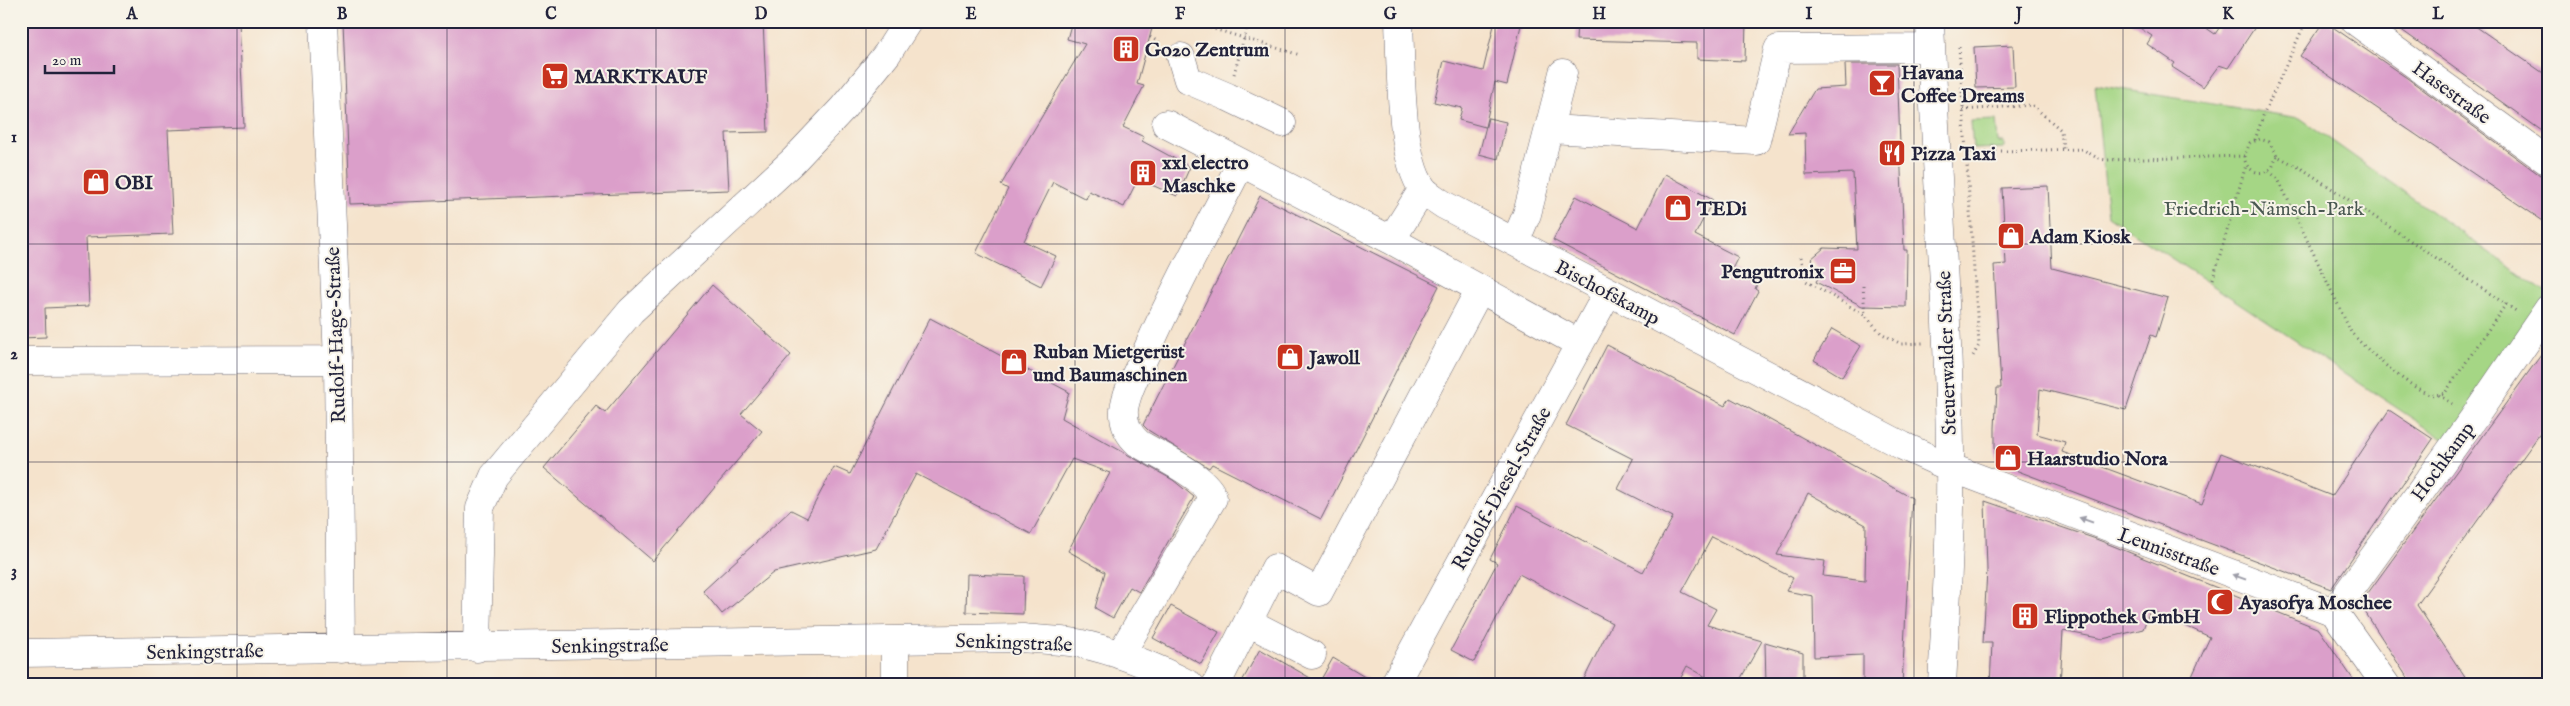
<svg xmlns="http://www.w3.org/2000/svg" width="2570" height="706" viewBox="0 0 2570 706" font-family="'IM FELL English',serif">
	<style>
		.green { fill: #a5d685; stroke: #647c60 }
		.building { fill: #db9fca; fill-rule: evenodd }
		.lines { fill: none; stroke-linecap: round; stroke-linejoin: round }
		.minor-casing { stroke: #6c666e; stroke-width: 29 }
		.path { stroke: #6c666e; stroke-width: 3; stroke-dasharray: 1 4; stroke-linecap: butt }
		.minor { stroke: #fff; stroke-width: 28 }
		.oneway { fill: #9c9ca7 }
		.grid { fill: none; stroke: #22223b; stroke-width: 1; stroke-opacity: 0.55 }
		.labels { text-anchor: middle; stroke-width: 4; stroke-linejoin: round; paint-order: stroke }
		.poi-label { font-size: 20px; font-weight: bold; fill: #22223b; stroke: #f7f3e8; text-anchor: start }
		.street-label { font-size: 20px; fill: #22223b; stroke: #f7f3e8 }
		.park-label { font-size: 20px; fill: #495851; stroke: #f7f3e8 }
		.neatline { fill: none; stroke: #22223b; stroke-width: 2 }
		.grid-label { font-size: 16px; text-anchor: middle; font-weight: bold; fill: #22223b }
	</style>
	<rect width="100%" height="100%" fill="#f7f3e8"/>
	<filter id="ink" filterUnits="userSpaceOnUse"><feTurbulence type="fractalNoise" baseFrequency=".02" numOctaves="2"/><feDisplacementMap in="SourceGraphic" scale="10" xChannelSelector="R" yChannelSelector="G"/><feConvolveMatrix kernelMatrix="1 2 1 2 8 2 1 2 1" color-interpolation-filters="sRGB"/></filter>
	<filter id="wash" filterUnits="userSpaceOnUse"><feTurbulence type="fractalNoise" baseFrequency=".0096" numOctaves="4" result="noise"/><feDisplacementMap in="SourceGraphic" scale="20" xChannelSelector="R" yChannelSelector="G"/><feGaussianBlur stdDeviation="1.12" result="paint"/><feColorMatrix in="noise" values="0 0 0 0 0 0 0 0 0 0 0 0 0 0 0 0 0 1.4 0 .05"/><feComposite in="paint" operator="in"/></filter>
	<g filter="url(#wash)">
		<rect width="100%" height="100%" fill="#f5e3cc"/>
		<path class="green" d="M 2095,85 L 2300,118 L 2549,295 L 2448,442 L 2108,216 Z
			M 1996,120 L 1998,142 L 2004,142 L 2004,148 L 1973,149 L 1971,121 Z"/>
		<g id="blocks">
			<path class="building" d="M 21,21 L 239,21 L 244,127 L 168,130 L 173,234 L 86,237 L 89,306 L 45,308 L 46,337 L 21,338 Z
				M 343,21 L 763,21 L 768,132 L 726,133 L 729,190 L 350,204 Z
				M 1072,21 L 1154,21 L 1137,84 L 1144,86 L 1123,127 L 1144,137 L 1142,141 L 1190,167 L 1177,196 L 1138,179 L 1124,207 L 1089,191 L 1086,199 L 1053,182 L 1024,241 L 1056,256 L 1041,286 L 976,253 L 1008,189 L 1001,185 L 1085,44 L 1067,39 Z
				M 1495,21 L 1522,21 L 1507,85 L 1495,82 L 1485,127 L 1459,120 L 1462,108 L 1434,102 L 1444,61 L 1483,71 Z
				M 1577,21 L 1746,21 L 1745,61 L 1697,59 L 1697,43 L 1576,40 Z
				M 2129,21 L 2196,21 L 2215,34 L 2224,21 L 2259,21 L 2228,68 L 2219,65 L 2203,87 L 2172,67 L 2175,63 L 2147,44 L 2152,36 Z
				M 2324,21 L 2407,78 L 2540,175 L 2549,177 L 2549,225 L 2300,56 Z
				M 2389,21 L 2468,21 L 2549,77 L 2549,136 Z
				M 2013,45 L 2015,87 L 1976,88 L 1974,47 Z
				M 1845,64 L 1897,64 L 1904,250 L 1907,250 L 1906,307 L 1862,306 L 1816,282 L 1821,272 L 1811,259 L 1824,248 L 1857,249 L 1853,173 L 1806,175 L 1805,133 L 1788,134 L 1815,89 L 1846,87 Z
				M 1488,118 L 1506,122 L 1498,159 L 1479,154 Z
				M 1665,174 L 1713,200 L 1695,235 L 1738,257 L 1732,269 L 1757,284 L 1755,289 L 1758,291 L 1735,335 L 1553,240 L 1576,196 L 1638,228 Z
				M 2048,186 L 2052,268 L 2168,298 L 2156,337 L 2151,335 L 2126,410 L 2040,389 L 2037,434 L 2065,442 L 2062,452 L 2202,504 L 2221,453 L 2332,496 L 2389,410 L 2433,439 L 2331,589 L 2002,465 L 1998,461 L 1995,453 L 1995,428 L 1997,388 L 2001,388 L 1994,265 L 2006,264 L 2002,188 Z
				M 1260,196 L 1439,286 L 1321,519 L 1212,464 L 1209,468 L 1148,430 L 1143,425 Z
				M 712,285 L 791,355 L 741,414 L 762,431 L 653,561 L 544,468 L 596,406 L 605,413 Z
				M 930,318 L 1069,392 L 1062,418 L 1173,480 L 1194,497 L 1139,592 L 1130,587 L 1113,618 L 1095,608 L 1105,572 L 1068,551 L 1110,473 L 1072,459 L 1031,534 L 916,474 L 876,549 L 774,572 L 722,614 L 703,591 L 791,510 L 807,518 L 834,467 L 850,474 Z
				M 1832,329 L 1861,346 L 1842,377 L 1814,360 Z
				M 2549,344 L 2549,421 L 2417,605 L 2470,685 L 2412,685 L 2360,604 Z
				M 1607,345 L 1725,406 L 1730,398 L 1912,498 L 1902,685 L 1863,685 L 1863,655 L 1814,657 L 1813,596 L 1786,591 L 1793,578 L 1712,537 L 1682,592 L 1716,609 L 1707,625 L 1762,641 L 1737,685 L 1720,685 L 1687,666 L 1677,685 L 1581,685 L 1612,623 L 1519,574 L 1474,662 L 1451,650 L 1497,563 L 1490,559 L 1517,506 L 1643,572 L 1673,517 L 1618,489 L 1633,459 L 1566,425 ZM 1808,493 L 1866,525 L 1865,581 L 1823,576 L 1825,561 L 1777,555 Z
				M 1985,501 L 2096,539 L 2319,629 L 2357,685 L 2188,685 L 2210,637 L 2150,610 L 2143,629 L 2103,639 L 2063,631 L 2060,685 L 1990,685 L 1992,643 L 1983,643 L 1987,570 Z
				M 967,574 L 1024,576 L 1023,614 L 966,612 Z
				M 1171,606 L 1219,632 L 1201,664 L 1153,638 Z
				M 1765,642 L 1803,653 L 1803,685 L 1766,685 Z
				M 1260,649 L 1319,683 L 1333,658 L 1378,685 L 1240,685 Z"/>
		</g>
	</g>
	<g filter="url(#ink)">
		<use href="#blocks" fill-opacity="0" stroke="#6c666e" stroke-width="1"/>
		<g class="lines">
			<g class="minor-casing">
				<path id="minor" d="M 323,21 L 338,360 L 341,649
					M 1399,21 C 1401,62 1399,158 1423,189 C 1428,195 1437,200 1444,205 L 1903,446 L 1949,467 L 2334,612 L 2386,685
					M 1930,21 C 1936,183 1952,345 1950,508 C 1949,567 1945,626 1942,685
					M 2355,21 L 2549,162
					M 1181,57 L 1188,80 L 1228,97 L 1282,123
					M 1166,124 L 1391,240
					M 1550,129 L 1756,141 L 1778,49 L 1931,48
					M 1423,189 L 1391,240 L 1580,344
					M 1515,242 L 1527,214 L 1563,73
					M 21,361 L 338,360
					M 2334,612 L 2473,419 L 2549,308
					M 1248,622 L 1312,655
					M 477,648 L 480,508 L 494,476 L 631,311 L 793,161 L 843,108 L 887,54 L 908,21
					M 21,653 L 1023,638 C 1041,640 1059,640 1077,643 C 1117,651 1154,666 1190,685
					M 1120,655 L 1213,498 C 1208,477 1157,455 1138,443 C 1128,434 1123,424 1124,410 C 1126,391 1138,371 1146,353 C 1174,288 1209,226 1241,163
					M 895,685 L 895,640
					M 1216,685 L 1275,568 L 1319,592 L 1480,289
					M 1394,685 L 1608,292"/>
			</g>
			<path class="path" d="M 1191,22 L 1300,55
				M 1150,37 L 1160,43
				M 1959,47 L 1979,345 L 1973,356
				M 1234,74 L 1249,21
				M 1963,110 L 2032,105 L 2061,130 L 2063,149
				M 2255,140 L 2263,116 L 2306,21
				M 1966,152 L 2082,149 L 2099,159 L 2106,160 L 2244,156
				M 2277,156 L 2272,168 C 2260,178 2245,170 2244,156 L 2250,143 L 2260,139 L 2269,142 L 2277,156 L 2304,170 L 2516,311
				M 2269,171 L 2278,179 L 2351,332 C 2365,349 2409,388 2430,394 C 2435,396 2440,394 2445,393 L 2506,304
				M 1801,257 L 1806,281 L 1865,315 L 1881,333 L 1901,344 L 1923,343
				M 2213,279 L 2246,165
				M 1863,286 L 1865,315
				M 2439,395 L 2452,404"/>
			<use href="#minor" class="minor"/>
		</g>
		<defs><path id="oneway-solid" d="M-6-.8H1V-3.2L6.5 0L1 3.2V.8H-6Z" transform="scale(1.25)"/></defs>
		<g class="oneway">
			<use href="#oneway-solid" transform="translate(2086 520) rotate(-160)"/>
			<use href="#oneway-solid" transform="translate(2239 577) rotate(-160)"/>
		</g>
	</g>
	<path class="grid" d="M 237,21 L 237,685M 447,21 L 447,685M 656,21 L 656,685M 866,21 L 866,685M 1075,21 L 1075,685M 1285,21 L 1285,685M 1495,21 L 1495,685M 1704,21 L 1704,685M 1914,21 L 1914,685M 2123,21 L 2123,685M 2333,21 L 2333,685M 21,244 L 2549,244M 21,462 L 2549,462"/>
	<defs>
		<g id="building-square" transform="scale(1.4375)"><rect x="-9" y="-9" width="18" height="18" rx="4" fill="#c8321e" stroke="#f7f3e8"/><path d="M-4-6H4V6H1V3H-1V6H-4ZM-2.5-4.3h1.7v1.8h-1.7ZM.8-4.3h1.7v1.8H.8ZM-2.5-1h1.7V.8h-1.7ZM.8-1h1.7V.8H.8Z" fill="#fff"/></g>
		<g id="supermarket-square" transform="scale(1.4375)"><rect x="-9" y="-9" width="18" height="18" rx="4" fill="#c8321e" stroke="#f7f3e8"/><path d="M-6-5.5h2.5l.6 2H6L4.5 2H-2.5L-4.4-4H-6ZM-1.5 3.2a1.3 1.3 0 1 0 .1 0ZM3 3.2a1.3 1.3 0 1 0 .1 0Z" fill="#fff"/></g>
		<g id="bar-square" transform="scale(1.4375)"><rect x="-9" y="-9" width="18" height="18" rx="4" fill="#c8321e" stroke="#f7f3e8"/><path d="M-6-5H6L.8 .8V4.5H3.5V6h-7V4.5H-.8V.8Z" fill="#fff"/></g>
		<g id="restaurant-square" transform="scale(1.4375)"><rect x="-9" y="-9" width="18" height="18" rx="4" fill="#c8321e" stroke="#f7f3e8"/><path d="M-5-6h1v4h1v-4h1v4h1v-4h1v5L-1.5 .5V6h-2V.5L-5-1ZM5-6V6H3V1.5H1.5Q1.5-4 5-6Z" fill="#fff"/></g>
		<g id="shop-square" transform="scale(1.4375)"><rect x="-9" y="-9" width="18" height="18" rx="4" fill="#c8321e" stroke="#f7f3e8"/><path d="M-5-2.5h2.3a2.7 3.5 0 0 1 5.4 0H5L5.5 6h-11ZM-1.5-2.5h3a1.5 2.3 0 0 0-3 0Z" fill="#fff"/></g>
		<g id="office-square" transform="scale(1.4375)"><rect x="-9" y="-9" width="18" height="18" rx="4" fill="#c8321e" stroke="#f7f3e8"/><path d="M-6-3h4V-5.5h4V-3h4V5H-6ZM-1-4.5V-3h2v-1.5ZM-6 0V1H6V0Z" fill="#fff"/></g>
		<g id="mosque-square" transform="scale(1.4375)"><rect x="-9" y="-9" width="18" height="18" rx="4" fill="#c8321e" stroke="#f7f3e8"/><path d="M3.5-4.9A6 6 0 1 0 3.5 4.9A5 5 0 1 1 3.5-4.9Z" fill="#fff"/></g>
	</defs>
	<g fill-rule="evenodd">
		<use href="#building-square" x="1126" y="49"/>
		<use href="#supermarket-square" x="555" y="76"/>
		<use href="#bar-square" x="1882" y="83"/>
		<use href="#restaurant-square" x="1892" y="153"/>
		<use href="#building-square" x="1143" y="173"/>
		<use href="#shop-square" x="96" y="182"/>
		<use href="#shop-square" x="1678" y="208"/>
		<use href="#shop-square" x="2011" y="236"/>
		<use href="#office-square" x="1843" y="271"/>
		<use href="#shop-square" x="1290" y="357"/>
		<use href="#shop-square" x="1014" y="362"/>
		<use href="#shop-square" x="2008" y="458"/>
		<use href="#mosque-square" x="2220" y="602"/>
		<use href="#building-square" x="2025" y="616"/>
	</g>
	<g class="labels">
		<g class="poi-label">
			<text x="1145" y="56">Go20 Zentrum</text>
			<text x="1901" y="79">Havana<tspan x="1901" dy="23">Coffee Dreams</tspan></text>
			<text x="574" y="83">MARKTKAUF</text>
			<text x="1911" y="160">Pizza Taxi</text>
			<text x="1162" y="169">xxl electro<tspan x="1162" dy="23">Maschke</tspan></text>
			<text x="115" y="189">OBI</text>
			<text x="1697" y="215">TEDi</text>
			<text x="2030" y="243">Adam Kiosk</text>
			<text x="1824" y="278" text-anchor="end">Pengutronix</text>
			<text x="1033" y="358">Ruban Mietgerüst<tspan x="1033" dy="23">und Baumaschinen</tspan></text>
			<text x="1309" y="364">Jawoll</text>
			<text x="2027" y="465">Haarstudio Nora</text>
			<text x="2239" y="609">Ayasofya Moschee</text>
			<text x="2044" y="623">Flippothek GmbH</text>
		</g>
		<g class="street-label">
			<text transform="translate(2452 92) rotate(36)" y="7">Hasestraße</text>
			<text transform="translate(1608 292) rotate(28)" y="7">Bischofskamp</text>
			<text transform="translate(335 335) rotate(-92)" y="7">Rudolf-Hage-Straße</text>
			<text transform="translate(1946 353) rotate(-92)" y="7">Steuerwalder Straße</text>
			<text transform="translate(2442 461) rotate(-54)" y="7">Hochkamp</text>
			<text transform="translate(1501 488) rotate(-61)" y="7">Rudolf-Diesel-Straße</text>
			<text transform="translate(2169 551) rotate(20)" y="7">Leunisstraße</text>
			<text transform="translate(1014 642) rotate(2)" y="7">Senkingstraße</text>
			<text transform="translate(610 645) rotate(-1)" y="7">Senkingstraße</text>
			<text transform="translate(205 651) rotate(-1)" y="7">Senkingstraße</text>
		</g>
		<g class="park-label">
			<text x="2264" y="215">Friedrich-Nämsch-Park</text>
		</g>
	</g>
	<rect width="2570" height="706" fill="none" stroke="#f7f3e8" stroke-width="55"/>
	<path d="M45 65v8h69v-8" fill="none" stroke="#22223b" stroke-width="2.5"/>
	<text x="52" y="65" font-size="15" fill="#22223b" stroke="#f7f3e8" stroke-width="4" paint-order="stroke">20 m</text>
	<rect x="28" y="28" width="2514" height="650" class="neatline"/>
	<g class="grid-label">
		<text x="132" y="19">A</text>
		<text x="342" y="19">B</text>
		<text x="551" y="19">C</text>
		<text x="761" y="19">D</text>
		<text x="971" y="19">E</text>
		<text x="1180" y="19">F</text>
		<text x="1390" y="19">G</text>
		<text x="1599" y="19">H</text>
		<text x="1809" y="19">I</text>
		<text x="2019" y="19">J</text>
		<text x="2228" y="19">K</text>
		<text x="2438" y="19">L</text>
		<text x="14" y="142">1</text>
		<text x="14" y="359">2</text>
		<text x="14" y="576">3</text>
	</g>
</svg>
